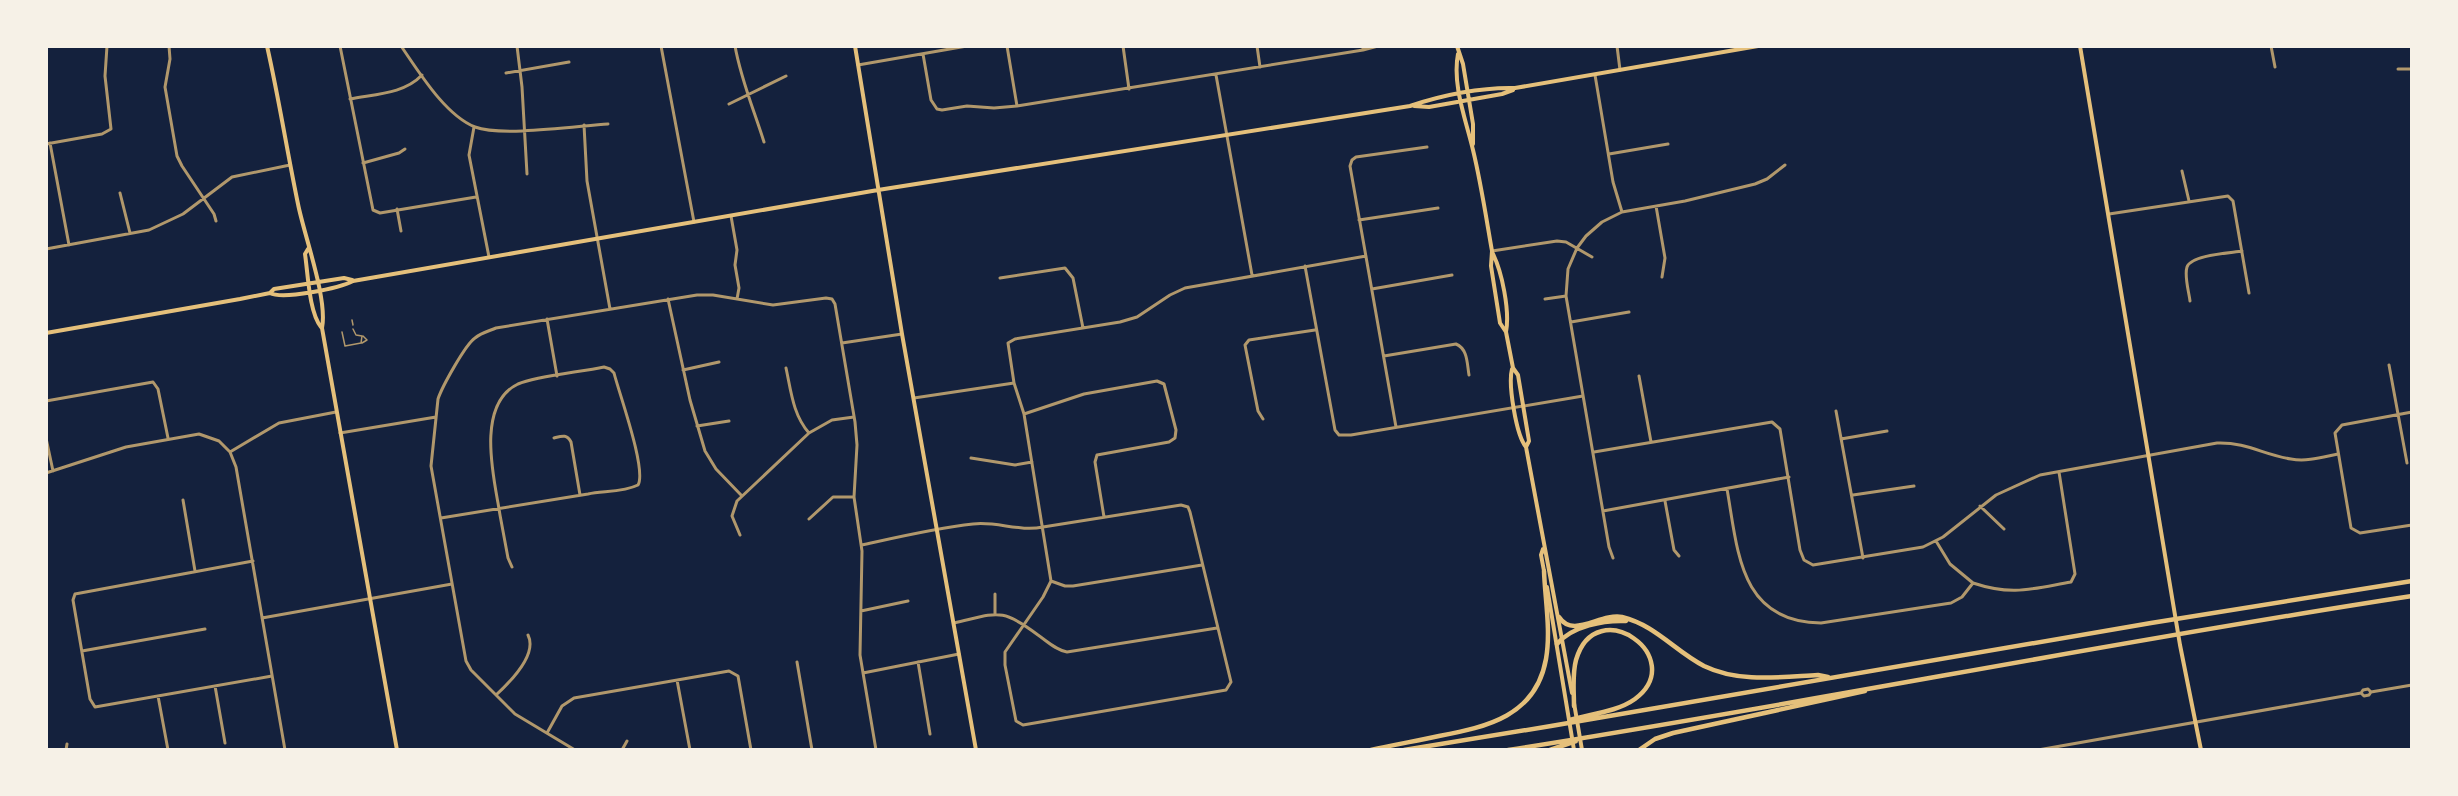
<svg xmlns="http://www.w3.org/2000/svg" width="2458" height="796" viewBox="0 0 2458 796" font-family="Ubuntu,sans-serif">
	<style>
		.lines { fill: none; stroke-linecap: round; stroke-linejoin: round }
		.service { stroke: #b1986c; stroke-width: 1.5 }
		.minor { stroke: #b1986c; stroke-width: 3 }
		.secondary { stroke: #e5c07b; stroke-width: 4 }
		.motorway { stroke: #e5c07b; stroke-width: 4.5 }
	</style>
	<rect width="100%" height="100%" fill="#14213d"/>
	<g class="lines">
		<path class="service" d="M 352,320 L 353,325
			M 342,332 L 345,346 L 361,343 L 362,336 L 356,335 L 353,329
			M 362,343 L 367,340 L 363,336"/>
		<path class="minor" d="M 169,46 L 170,59 L 165,87 L 177,156 L 182,166 L 214,214 L 216,221
			M 340,46 L 373,210 L 380,213 L 476,197
			M 401,46 C 419,72 445,115 475,127 C 501,137 577,126 608,124
			M 517,46 L 522,87 L 527,174
			M 661,46 L 694,222
			M 735,46 C 741,80 754,110 764,142
			M 1007,46 L 1017,106 L 1363,50 L 1363,46
			M 1123,46 L 1129,89
			M 1257,46 L 1260,67
			M 1617,46 L 1620,70
			M 2271,46 L 2275,67
			M 1363,50 L 1378,46
			M 923,54 L 931,100 L 937,109 L 942,110 L 967,106 L 994,108 L 1017,106
			M 858,65 L 967,46
			M 2398,69 L 2412,69
			M 506,73 L 569,62
			M 1216,75 L 1252,275
			M 1595,75 L 1613,182 L 1622,212
			M 350,99 C 375,94 404,94 422,75
			M 729,104 L 786,76
			M 584,125 L 587,181 L 610,309
			M 474,127 L 469,155 L 489,257
			M 50,143 L 69,245
			M 46,144 L 102,134 L 111,129 L 105,76 L 107,46
			M 1609,154 L 1668,144
			M 363,163 L 399,153 L 405,149
			M 2182,171 L 2189,201
			M 120,193 L 130,233
			M 1656,206 L 1665,258 L 1662,277
			M 397,209 L 401,231
			M 2109,214 L 2228,196 L 2233,201 L 2249,293
			M 731,216 L 737,250 L 735,265 L 739,288 L 737,299
			M 1359,220 L 1438,208
			M 46,249 L 149,230 L 183,214 L 232,177 L 290,165
			M 1492,251 L 1557,241 L 1566,242 L 1592,257
			M 1305,266 L 1335,430 L 1339,435 L 1351,435 L 1583,396
			M 1000,278 L 1065,268 L 1073,278 L 1083,328
			M 1372,289 L 1452,275
			M 668,299 L 690,400 L 705,451 L 716,469 L 742,496
			M 1545,299 L 1566,296
			M 2190,301 C 2189,292 2184,276 2187,267 C 2191,255 2230,253 2242,251
			M 547,319 L 557,376
			M 1571,322 L 1629,312
			M 842,343 L 902,334
			M 1384,356 L 1456,344 C 1468,349 1467,364 1469,375
			M 2389,365 L 2407,463
			M 786,368 C 791,391 793,415 809,433
			M 683,370 L 719,362
			M 1639,376 L 1651,442
			M 914,398 L 1014,383
			M 46,401 L 153,382 L 158,389 L 168,438
			M 1836,411 L 1863,558
			M 2412,412 L 2342,425 L 2335,433 L 2351,528 L 2360,533 L 2412,525
			M 1024,414 L 1084,394 L 1157,381 L 1164,384 L 1176,430 L 1175,438 L 1169,442 L 1097,455 L 1095,462 L 1104,517
			M 1263,419 L 1258,411 L 1245,345 L 1249,340 L 1315,330
			M 697,426 L 729,421
			M 1396,427 L 1350,166 L 1352,160 L 1356,157 L 1427,147
			M 340,433 L 436,417
			M 46,438 L 53,471
			M 554,438 C 562,436 567,434 571,442 L 580,495
			M 1841,439 L 1887,431
			M 230,452 L 279,423 L 336,412
			M 1594,452 L 1772,422 L 1780,429 L 1800,550 L 1804,560 L 1813,565 L 1923,547 L 1943,537 L 1996,495 L 2040,475 L 2217,443 C 2247,442 2264,455 2291,459 C 2307,462 2323,457 2338,454
			M 971,458 L 1015,465 L 1032,462
			M 46,473 L 126,447 L 199,434 L 219,441 L 230,452 L 236,467 L 285,750
			M 1727,489 C 1738,551 1739,622 1821,623 L 1951,603 L 1962,597 L 1973,583 C 2012,596 2031,589 2071,582 L 2075,574 L 2059,472
			M 1853,495 L 1914,486
			M 183,500 L 195,571
			M 1665,501 L 1674,550 L 1679,556
			M 1980,506 L 2004,529
			M 1603,511 L 1789,477
			M 441,518 C 490,510 539,502 588,494 C 604,491 624,492 638,485 C 647,470 619,393 614,373 L 610,369 L 604,367 C 581,372 537,376 518,384 C 478,403 492,470 498,503 L 500,515 L 508,558 L 512,567
			M 809,519 L 833,497 L 854,497
			M 740,535 L 732,516 L 737,501 L 809,433 L 832,420 L 854,417
			M 1936,541 L 1950,564 L 1973,583
			M 862,545 C 898,537 936,528 973,524 C 997,521 1019,532 1043,527 L 1181,505 L 1188,507 L 1190,512 L 1231,682 L 1226,690 L 1023,725 L 1016,721 L 1005,665 L 1005,652 L 1043,597 L 1051,581 L 1024,414 L 1014,383 L 1008,343 L 1015,339 L 1120,322 L 1137,317 L 1170,295 L 1185,288 L 1366,256
			M 1613,558 L 1609,547 L 1566,296 L 1568,269 L 1577,248 L 1586,236 L 1602,222 L 1622,212 L 1685,201 L 1755,184 L 1767,179 L 1785,165
			M 253,561 L 75,594 L 73,600 L 90,699 L 95,707 L 272,676
			M 1051,581 L 1065,586 L 1073,586 L 1202,565
			M 995,594 L 995,614
			M 861,611 L 908,601
			M 262,618 L 452,584
			M 954,623 C 998,613 1001,607 1038,635 C 1048,642 1056,650 1067,652 L 1217,628
			M 82,651 L 205,629
			M 797,662 L 812,750
			M 918,662 L 930,734
			M 863,673 L 959,654
			M 677,680 L 690,750
			M 215,686 L 225,743
			M 2361,693 L 2364,696 L 2369,695 L 2371,692
			M 496,695 C 509,683 538,655 528,635
			M 158,696 L 168,750
			M 547,733 L 562,706 L 574,698 L 729,671 L 738,676 L 751,750
			M 66,750 L 67,744
			M 575,750 L 515,714 L 471,670 L 466,661 L 431,466 L 438,399 C 442,387 465,345 475,338 C 481,333 489,331 496,328 L 697,295 L 713,295 L 773,305 L 826,298 L 832,299 L 835,304 L 855,422 L 857,445 L 854,497 L 862,551 L 860,655 L 876,750
			M 622,750 L 627,741
			M 2038,750 L 2361,693 L 2363,690 L 2368,689 L 2371,692 L 2412,685"/>
		<path class="secondary" d="M 267,46 C 279,99 287,151 298,204 C 304,235 328,299 322,328 L 397,750
			M 855,46 L 902,334 L 976,750
			M 1457,46 L 1463,64 L 1473,124 L 1473,144
			M 2080,46 L 2180,645 L 2201,750
			M 1458,54 C 1452,85 1466,120 1473,150 C 1481,183 1486,217 1492,251 L 1491,266 L 1500,323 L 1506,332 L 1513,368 L 1518,375 L 1529,441 L 1526,447
			M 1414,106 L 1429,107 L 1502,94 L 1513,90
			M 308,249 L 305,254 C 308,274 309,312 321,327
			M 1492,252 C 1502,271 1510,311 1506,332
			M 270,293 C 283,300 340,288 353,281 L 878,190 L 1410,106 C 1442,95 1482,87 1515,88 L 1758,46
			M 46,333 L 240,299 L 270,293 L 274,289 L 344,278 L 352,280
			M 1512,369 C 1508,384 1516,435 1526,447 L 1572,693
			M 1543,549 L 1541,555 L 1544,571
			M 1547,587 L 1574,750
			M 1574,703 L 1582,750"/>
		<path class="motorway" d="M 1559,617 C 1573,639 1600,613 1622,617 C 1655,625 1675,651 1704,666 C 1739,683 1780,677 1818,675 L 1828,677
			M 1557,644 C 1572,626 1604,620 1626,621
			M 1570,720 C 1590,714 1617,712 1635,699 C 1690,658 1596,591 1576,660 C 1572,675 1574,691 1574,706
			M 1371,750 C 1393,745 1416,741 1439,736 C 1487,727 1536,716 1546,659 C 1551,631 1545,599 1544,571
			M 1404,750 L 1551,726 L 2151,623 L 2412,581
			M 1508,750 C 1810,703 2110,642 2412,596
			M 1550,750 L 1576,741
			M 1639,750 L 1655,739 L 1673,733 L 1865,691"/>
	</g>
	<rect width="2458" height="796" fill="none" stroke="#f6f1e7" stroke-width="96"/>
</svg>
